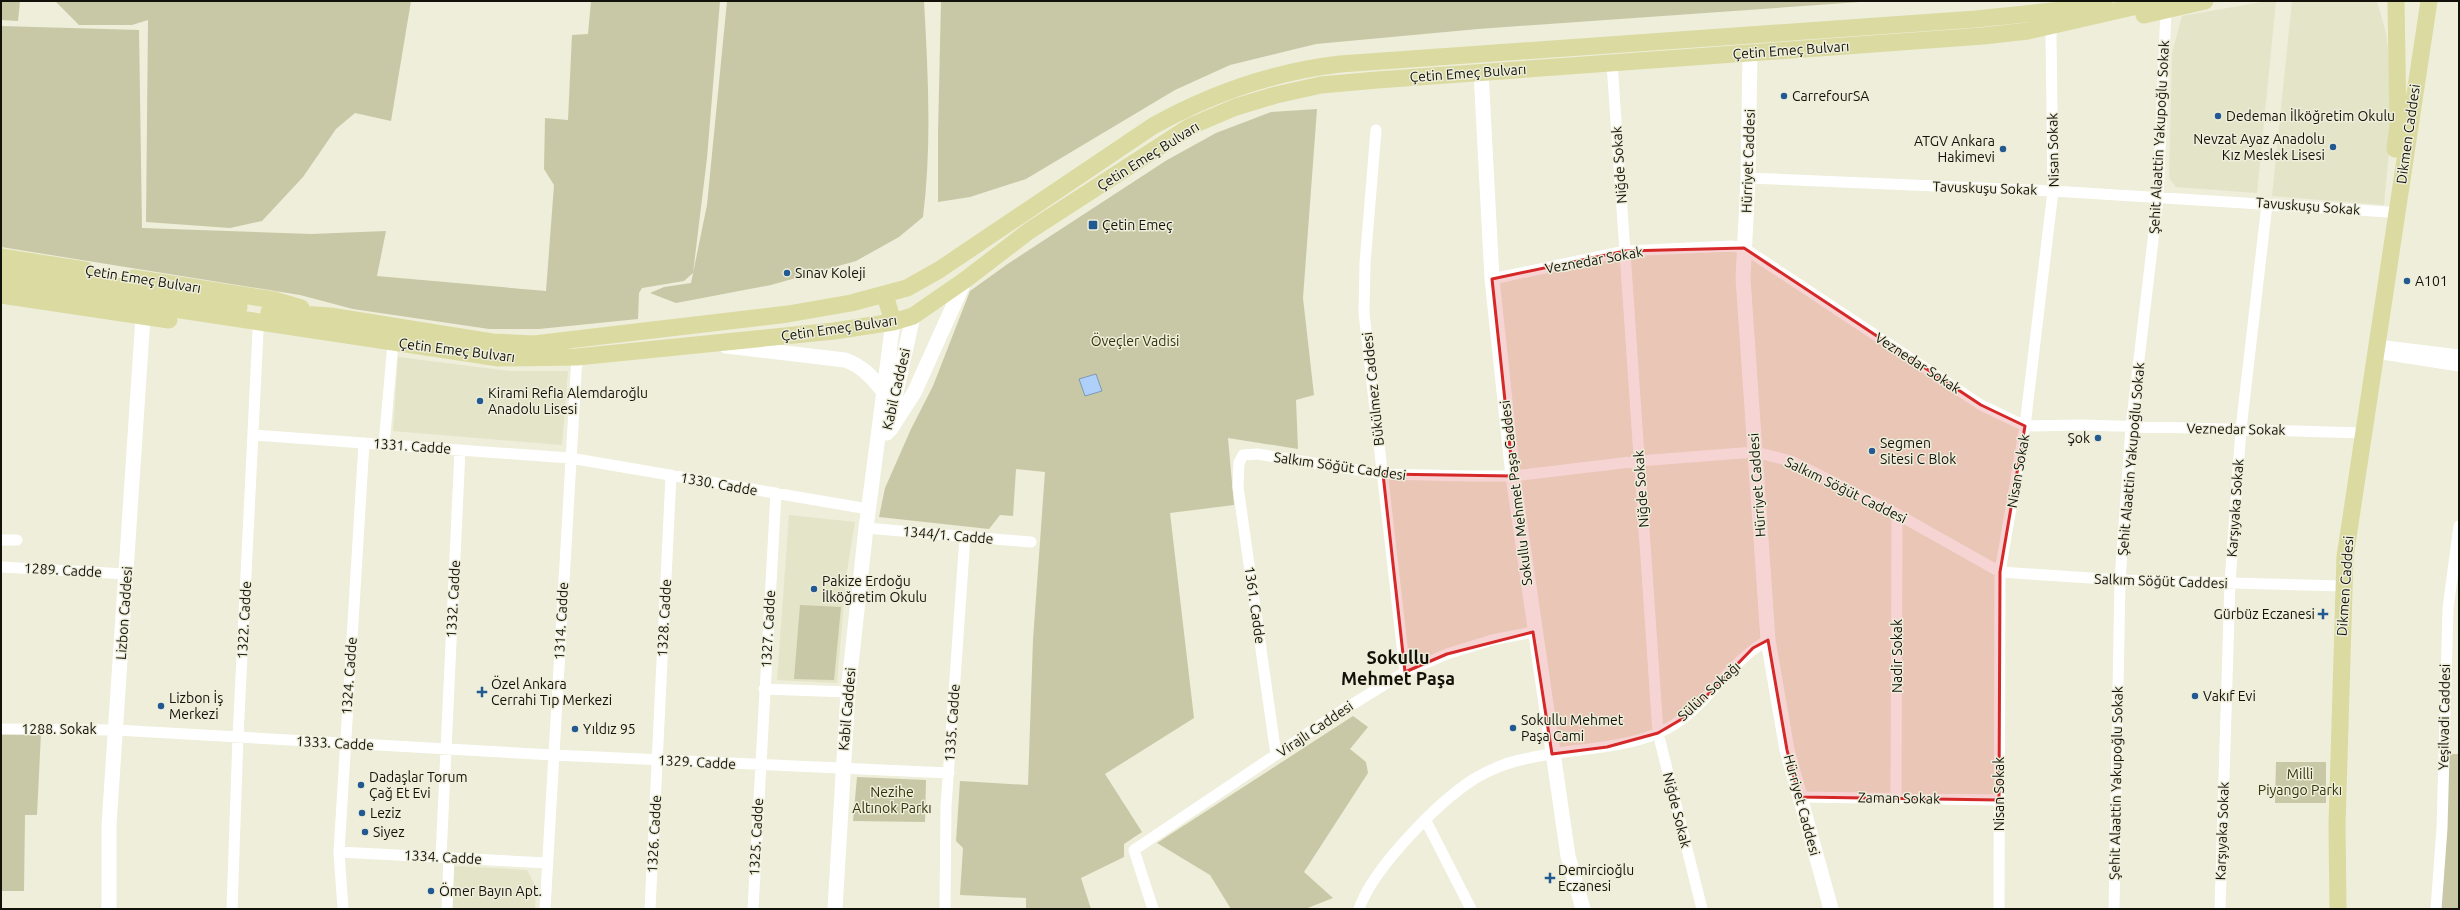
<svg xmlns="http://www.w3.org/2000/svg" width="2460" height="910" viewBox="0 0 2460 910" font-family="Ubuntu,sans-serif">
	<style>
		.built { fill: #e3e4c8 }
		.green { fill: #c8c8a6 }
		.water { fill: #afd1f9; stroke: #8098b2 }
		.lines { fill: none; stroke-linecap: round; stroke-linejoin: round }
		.street { stroke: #fff; stroke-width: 11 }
		.secondary { stroke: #fff; stroke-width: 15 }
		.primary { stroke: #dadaa1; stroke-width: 17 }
		.marked { fill: #d62828; fill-opacity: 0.2; stroke: #d62828; stroke-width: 3; stroke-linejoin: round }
		.poi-dot { fill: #235991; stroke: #eeeeda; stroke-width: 1.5 }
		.labels { text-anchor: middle; stroke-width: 3; stroke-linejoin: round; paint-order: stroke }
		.street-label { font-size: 14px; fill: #12120b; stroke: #eeeeda }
		.poi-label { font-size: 14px; fill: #12120b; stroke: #eeeeda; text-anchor: start }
		.park-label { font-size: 14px; fill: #34330b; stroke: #eeeeda }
		.district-label { font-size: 18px; font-weight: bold; fill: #12120b; stroke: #eeeeda }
	</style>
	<rect width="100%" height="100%" fill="#eeeeda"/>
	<path class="built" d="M 2267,1 L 2276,1 L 2257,193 L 2176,187 L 2169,178 L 2172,53 L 2182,16 Z
		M 2292,1 L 2377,1 L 2386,33 L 2394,98 L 2384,205 L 2272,196 Z
		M 398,357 L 509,371 L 568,371 L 562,445 L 393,431 Z
		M 789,515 L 855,522 L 846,577 L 837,683 L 777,680 Z
		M 454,866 L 527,870 L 536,887 L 535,909 L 452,909 Z"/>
	<path class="green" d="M 1,1 L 20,1 L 18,21 L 1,20 Z
		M 55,1 L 411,1 L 391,121 L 355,113 L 336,129 L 303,177 L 262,221 L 230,228 L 146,222 L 148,20 L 132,25 L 79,25 Z
		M 591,1 L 720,1 L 707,158 L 693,273 L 684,281 L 642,288 L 639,293 L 638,319 L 539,329 L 489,329 L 353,309 L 300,295 L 1,247 L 1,26 L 139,30 L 142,228 L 311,234 L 386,231 L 377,276 L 546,291 L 554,185 L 544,169 L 545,118 L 568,120 L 572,35 L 588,34 Z
		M 727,1 L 924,1 C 928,73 932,145 923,217 L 899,237 L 856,261 L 771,285 L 676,303 L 650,293 L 664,287 L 691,283 L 707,205 Z
		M 941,1 L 1874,1 L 1478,29 L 1316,44 L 1230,65 L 1175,90 L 1026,179 L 970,197 L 938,202 L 938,134 Z
		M 1317,109 L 1303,298 L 1314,395 L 1296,400 L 1298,449 L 1228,438 L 1234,505 L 1170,513 L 1194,718 L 1105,774 L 1142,832 L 1124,844 L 1124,857 L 1081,878 L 1091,909 L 1026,909 L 1026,898 L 960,895 L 963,848 L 956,841 L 960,781 L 1028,785 L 1033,640 L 1045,472 L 1016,469 L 1013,516 L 1000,515 L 989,529 L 879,517 L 885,488 L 911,429 L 933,386 L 970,291 L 1009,263 L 1167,160 L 1216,133 L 1271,112 Z
		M 800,605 L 841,607 L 834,680 L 794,679 Z
		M 1353,716 L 1368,727 L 1350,749 L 1366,762 L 1368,773 L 1304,872 L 1333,898 L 1305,909 L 1231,909 L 1210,875 L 1157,843 Z
		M 1,733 L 41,733 L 37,815 L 25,815 L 24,891 L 1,891 Z
		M 2443,754 L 2459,754 L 2459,909 L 2436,909 Z
		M 2276,762 L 2326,762 L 2326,803 L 2275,803 Z
		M 857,777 L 926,780 L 925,822 L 853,821 Z"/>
	<path class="water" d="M 1096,374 L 1102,391 L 1085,396 L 1079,379 Z"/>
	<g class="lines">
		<path class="street" d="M 1612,63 L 1658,733 L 1702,909
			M 1376,130 L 1365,263 L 1364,313 L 1405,672
			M 1748,178 L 2053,191 L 2388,212
			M 1492,279 L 1625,251 L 1731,246 L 1744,248 L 1981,405 L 2025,426 L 2081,425 L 2364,433
			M 2377,345 L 2459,355
			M 2376,353 L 2459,366
			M 253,435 L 570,458 L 868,509
			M 384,444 L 393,343
			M 866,528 L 1031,542
			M 1,540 L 17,540
			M 1,567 L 126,574
			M 764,689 L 848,692
			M 1,729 L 116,730 L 553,755 L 949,773
			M 1276,755 L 1238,487 L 1239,463 L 1243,455 L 1257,454 L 1383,474 L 1470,476 L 1513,476 L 1639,461 L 1755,452 L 1791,461 L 1897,514 L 2000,572 L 2120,580 L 2343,586
			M 1799,797 L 1999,800
			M 1896,798 L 1897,514
			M 1426,821 L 1471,909
			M 339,852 L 547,863
			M 441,857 L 460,450
			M 232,909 L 238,737 L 258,331
			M 343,909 L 339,852 L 364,443
			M 447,909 L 449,857
			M 545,909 L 577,357
			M 650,909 L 671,475
			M 753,909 L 776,493
			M 945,909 L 946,806 L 965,537
			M 1153,909 L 1134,850 L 1335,715 L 1405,672 L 1447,654 L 1492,640 L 1533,632
			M 1359,909 C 1373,868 1438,802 1474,779 C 1489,770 1508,762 1525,759 C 1568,748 1616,751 1658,733 C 1704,714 1726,663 1768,640
			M 1999,909 L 2000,572 L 2025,426 L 2053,191 L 2051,34
			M 2114,909 L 2120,580 L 2131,427 L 2158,198 L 2166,10
			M 2220,909 L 2230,583 L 2241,429 L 2267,204
			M 2436,909 L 2442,828 L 2448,608 L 2459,526"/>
		<path class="secondary" d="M 1750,53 L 1748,178 L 1743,278 L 1768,640 L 1787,750 L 1831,909
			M 1481,72 L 1492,279 L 1513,476 L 1568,856 L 1583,909
			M 726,346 L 845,360 C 862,366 872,377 883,391
			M 890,430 L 914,393 L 965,280
			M 887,433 L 913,316
			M 109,909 L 109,825 L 143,317
			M 835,909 L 848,692 L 866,528 L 893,322"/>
		<path class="primary" d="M 2144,15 L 2205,1
			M 2395,149 L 2398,126 L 2396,1
			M 1,257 L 85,270
			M 1,270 L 123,287 L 239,307
			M 133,278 L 274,300 L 301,308
			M 1,283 L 499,358 L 577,357 L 834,331 L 893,322 L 913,316 L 965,280 L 1029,231 L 1191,126 L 1236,107 L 1276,95 L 1321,85 L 1377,80 L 1983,36 L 2028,31 L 2159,1
			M 1,295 L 169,320
			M 885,295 L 893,322
			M 269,312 L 330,316 L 492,342 L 534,344 L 788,314 L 851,303 L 907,288 L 939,270 L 1153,126 C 1212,93 1272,72 1340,64 L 1976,19 L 2062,10 L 2104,1
			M 2338,909 L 2337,825 L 2345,557 L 2429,1"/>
	</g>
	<path class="marked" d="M 1744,248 L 1981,405 L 2025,426 L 2000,572 L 1999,800 L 1799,797 L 1787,750 L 1768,640 L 1753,648 L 1687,716 L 1658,733 L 1607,747 L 1552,754 L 1533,632 L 1447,654 L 1405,672 L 1383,474 L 1513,476 L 1492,279 L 1625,251 Z"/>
	<g class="poi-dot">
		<circle cx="1784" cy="96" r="4"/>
		<circle cx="2218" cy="116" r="4"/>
		<circle cx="2333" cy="147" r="4"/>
		<circle cx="2003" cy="149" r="4"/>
		<rect x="1088" y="220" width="10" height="10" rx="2"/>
		<circle cx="787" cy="273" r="4"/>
		<circle cx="2407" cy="281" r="4"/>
		<circle cx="480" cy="401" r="4"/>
		<circle cx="2098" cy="438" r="4"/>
		<circle cx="1872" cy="451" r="4"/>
		<circle cx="814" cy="589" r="4"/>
		<path d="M2321 608h4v4h4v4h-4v4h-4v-4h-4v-4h4z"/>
		<path d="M480 686h4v4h4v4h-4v4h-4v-4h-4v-4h4z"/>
		<circle cx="2195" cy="696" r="4"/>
		<circle cx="161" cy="706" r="4"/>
		<circle cx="1513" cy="728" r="4"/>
		<circle cx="575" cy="729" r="4"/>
		<circle cx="361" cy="785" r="4"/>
		<circle cx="362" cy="813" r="4"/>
		<circle cx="365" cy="832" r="4"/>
		<path d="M1548 872h4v4h4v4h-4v4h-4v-4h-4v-4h4z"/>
		<circle cx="431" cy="891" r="4"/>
	</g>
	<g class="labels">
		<g class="street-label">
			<text transform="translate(1791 50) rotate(-4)" y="5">Çetin Emeç Bulvarı</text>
			<text transform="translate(1468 73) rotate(-4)" y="5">Çetin Emeç Bulvarı</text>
			<text transform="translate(2408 134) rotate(-82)" y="5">Dikmen Caddesi</text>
			<text transform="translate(2159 137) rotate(-87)" y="5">Şehit Alaattin Yakupoğlu Sokak</text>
			<text transform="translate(2053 150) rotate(-91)" y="5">Nisan Sokak</text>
			<text transform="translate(1148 156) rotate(-32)" y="5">Çetin Emeç Bulvarı</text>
			<text transform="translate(1748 161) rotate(-88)" y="5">Hürriyet Caddesi</text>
			<text transform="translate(1619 165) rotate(-94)" y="5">Niğde Sokak</text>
			<text transform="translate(1985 188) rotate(2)" y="5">Tavuskuşu Sokak</text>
			<text transform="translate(2308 206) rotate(4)" y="5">Tavuskuşu Sokak</text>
			<text transform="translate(1594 260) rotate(-10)" y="5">Veznedar Sokak</text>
			<text transform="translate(143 279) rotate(9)" y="5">Çetin Emeç Bulvarı</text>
			<text transform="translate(839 328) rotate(-8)" y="5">Çetin Emeç Bulvarı</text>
			<text transform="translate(457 350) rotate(7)" y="5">Çetin Emeç Bulvarı</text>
			<text transform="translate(1918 363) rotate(33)" y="5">Veznedar Sokak</text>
			<text transform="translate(896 389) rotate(-77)" y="5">Kabil Caddesi</text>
			<text transform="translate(1373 389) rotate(-96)" y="5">Bükülmez Caddesi</text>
			<text transform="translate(2236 429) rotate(1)" y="5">Veznedar Sokak</text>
			<text transform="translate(412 446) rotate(4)" y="5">1331. Cadde</text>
			<text transform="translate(2131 459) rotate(-85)" y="5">Şehit Alaattin Yakupoğlu Sokak</text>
			<text transform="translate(1340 466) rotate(8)" y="5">Salkım Söğüt Caddesi</text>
			<text transform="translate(2018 471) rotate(-80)" y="5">Nisan Sokak</text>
			<text transform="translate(719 484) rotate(10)" y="5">1330. Cadde</text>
			<text transform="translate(1757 485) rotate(-94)" y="5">Hürriyet Caddesi</text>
			<text transform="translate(1641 489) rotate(-94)" y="5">Niğde Sokak</text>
			<text transform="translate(1846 490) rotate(26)" y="5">Salkım Söğüt Caddesi</text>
			<text transform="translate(1516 493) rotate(-97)" y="5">Sokullu Mehmet Paşa Caddesi</text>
			<text transform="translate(2235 508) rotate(-86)" y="5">Karşıyaka Sokak</text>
			<text transform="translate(948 535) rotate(5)" y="5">1344/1. Cadde</text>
			<text transform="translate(63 570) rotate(3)" y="5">1289. Cadde</text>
			<text transform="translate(2161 581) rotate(2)" y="5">Salkım Söğüt Caddesi</text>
			<text transform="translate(2345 586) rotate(-86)" y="5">Dikmen Caddesi</text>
			<text transform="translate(453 599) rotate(-87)" y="5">1332. Cadde</text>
			<text transform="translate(1255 605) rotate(82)" y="5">1361. Cadde</text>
			<text transform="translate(124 613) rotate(-86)" y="5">Lizbon Caddesi</text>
			<text transform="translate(664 618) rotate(-87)" y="5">1328. Cadde</text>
			<text transform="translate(244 620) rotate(-87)" y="5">1322. Cadde</text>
			<text transform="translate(561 621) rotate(-87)" y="5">1314. Cadde</text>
			<text transform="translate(768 629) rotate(-87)" y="5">1327. Cadde</text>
			<text transform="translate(1897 656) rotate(-90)" y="5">Nadir Sokak</text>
			<text transform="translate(349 676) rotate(-86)" y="5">1324. Cadde</text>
			<text transform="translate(1709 691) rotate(-43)" y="5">Sülün Sokağı</text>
			<text transform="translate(847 709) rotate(-85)" y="5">Kabil Caddesi</text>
			<text transform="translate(2444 717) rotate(-89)" y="5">Yeşilvadi Caddesi</text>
			<text transform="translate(952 723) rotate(-86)" y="5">1335. Cadde</text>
			<text x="59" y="734">1288. Sokak</text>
			<text transform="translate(1315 729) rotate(-34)" y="5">Virajlı Caddesi</text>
			<text transform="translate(335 743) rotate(3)" y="5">1333. Cadde</text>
			<text transform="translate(697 762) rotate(3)" y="5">1329. Cadde</text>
			<text transform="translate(2116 783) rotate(-89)" y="5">Şehit Alaattin Yakupoğlu Sokak</text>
			<text transform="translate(1999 794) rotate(-90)" y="5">Nisan Sokak</text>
			<text transform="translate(1899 798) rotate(1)" y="5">Zaman Sokak</text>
			<text transform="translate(1802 805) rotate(75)" y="5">Hürriyet Caddesi</text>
			<text transform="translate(1677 810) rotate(76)" y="5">Niğde Sokak</text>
			<text transform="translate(2222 831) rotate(-88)" y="5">Karşıyaka Sokak</text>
			<text transform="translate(654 834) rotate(-87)" y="5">1326. Cadde</text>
			<text transform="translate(756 837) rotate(-87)" y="5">1325. Cadde</text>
			<text transform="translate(443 857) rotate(3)" y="5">1334. Cadde</text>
		</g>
		<g class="poi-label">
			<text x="1792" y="101">CarrefourSA</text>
			<text x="2226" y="121">Dedeman İlköğretim Okulu</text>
			<text x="2325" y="144" text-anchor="end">Nevzat Ayaz Anadolu<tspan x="2325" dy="16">Kız Meslek Lisesi</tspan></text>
			<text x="1995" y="146" text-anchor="end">ATGV Ankara<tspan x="1995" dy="16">Hakimevi</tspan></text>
			<text x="1102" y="230">Çetin Emeç</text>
			<text x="795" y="278">Sınav Koleji</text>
			<text x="2415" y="286">A101</text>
			<text x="488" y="398">Kirami Refia Alemdaroğlu<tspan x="488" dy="16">Anadolu Lisesi</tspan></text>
			<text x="2090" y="443" text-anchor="end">Şok</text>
			<text x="1880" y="448">Segmen<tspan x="1880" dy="16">Sitesi C Blok</tspan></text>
			<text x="822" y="586">Pakize Erdoğu<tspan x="822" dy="16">İlköğretim Okulu</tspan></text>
			<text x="2315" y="619" text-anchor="end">Gürbüz Eczanesi</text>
			<text x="491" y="689">Özel Ankara<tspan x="491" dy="16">Cerrahi Tıp Merkezi</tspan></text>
			<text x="2203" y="701">Vakıf Evi</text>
			<text x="169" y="703">Lizbon İş<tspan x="169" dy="16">Merkezi</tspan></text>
			<text x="1521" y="725">Sokullu Mehmet<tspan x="1521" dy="16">Paşa Cami</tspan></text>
			<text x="583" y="734">Yıldız 95</text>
			<text x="369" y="782">Dadaşlar Torum<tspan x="369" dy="16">Çağ Et Evi</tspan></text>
			<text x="370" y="818">Leziz</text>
			<text x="373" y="837">Siyez</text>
			<text x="1558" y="875">Demircioğlu<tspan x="1558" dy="16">Eczanesi</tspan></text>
			<text x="439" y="896">Ömer Bayın Apt.</text>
		</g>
		<g class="park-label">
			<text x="1135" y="346">Öveçler Vadisi</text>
			<text x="2300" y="779">Milli<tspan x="2300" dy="16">Piyango Parkı</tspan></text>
			<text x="892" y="797">Nezihe<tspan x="892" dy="16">Altınok Parkı</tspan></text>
		</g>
		<g class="district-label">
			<text x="1398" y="664">Sokullu<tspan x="1398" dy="21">Mehmet Paşa</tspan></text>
		</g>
	</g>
	<rect width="2460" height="910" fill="none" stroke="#12120b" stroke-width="4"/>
</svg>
